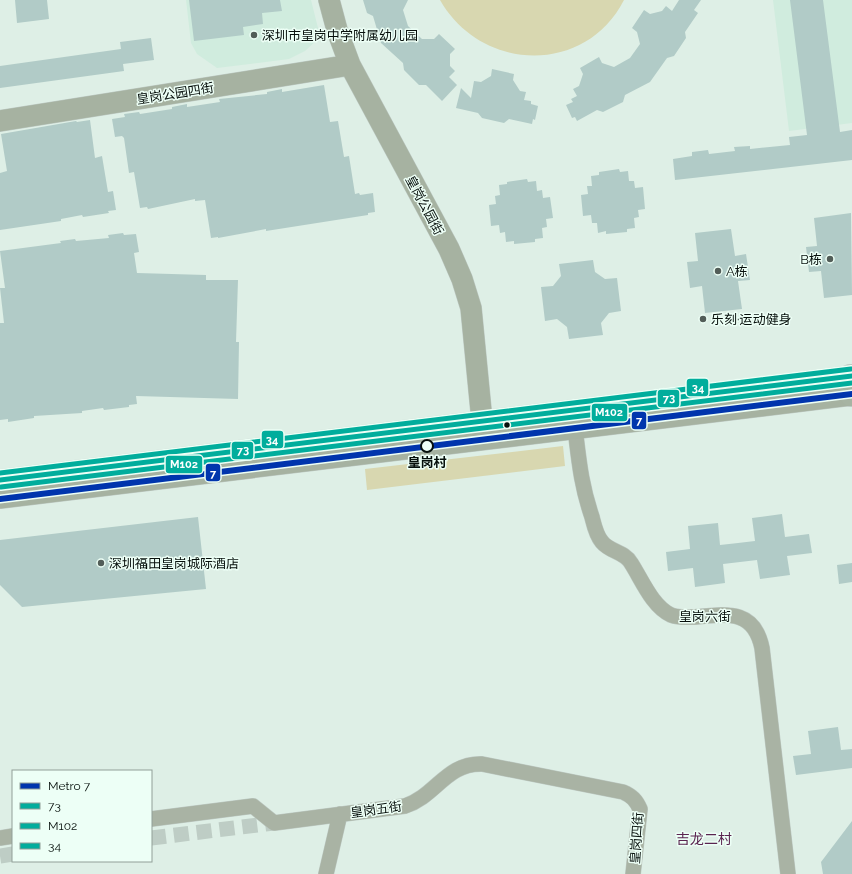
<svg xmlns="http://www.w3.org/2000/svg" width="852" height="874" viewBox="0 0 852 874" font-family="Raleway,'Noto Sans SC',sans-serif">
	<style>
		.built { fill: #d0ecde }
		.green { fill: #d8d7b0 }
		.building { fill: #b1cbc7 }
		.lines { fill: none; stroke-linecap: round; stroke-linejoin: round }
		.street-tunnel { stroke: #becdc5; stroke-width: 15; stroke-dasharray: 15 8; stroke-linecap: butt }
		.street-casing { stroke: #bdc9c3; stroke-width: 16 }
		.secondary-casing { stroke: #bdc9c3; stroke-width: 22 }
		.primary-casing { stroke: #bdc9c3; stroke-width: 24 }
		.street { stroke: #a9b3a4; stroke-width: 15 }
		.secondary { stroke: #a6b2a1; stroke-width: 21 }
		.primary { stroke: #a7b4a3; stroke-width: 22 }
		.bus-1-casing { stroke: #edfff6; stroke-width: 8 }
		.bus-2-casing { stroke: #edfff6; stroke-width: 8 }
		.bus-3-casing { stroke: #edfff6; stroke-width: 8 }
		.bus-1 { stroke: #01ad9c; stroke-width: 5 }
		.bus-2 { stroke: #01ad9c; stroke-width: 5 }
		.bus-3 { stroke: #01ad9c; stroke-width: 5 }
		.metro-1-casing { stroke: #edfff6; stroke-width: 9 }
		.metro-1 { stroke: #0035ad; stroke-width: 6 }
		.poi-dot { fill: #525d58; stroke: #edfff6; stroke-width: 1.5 }
		.bus-dot { fill: #060f0b; stroke: #edfff6; stroke-width: 1.5 }
		.stop-dot { fill: #edfff6; stroke: #060f0b; stroke-width: 2 }
		.labels { text-anchor: middle; stroke-width: 3; stroke-linejoin: round; paint-order: stroke }
		.poi-label { font-size: 13px; fill: #060f0b; stroke: #edfff6; text-anchor: start }
		.street-label { font-size: 13px; fill: #060f0b; stroke: #edfff6 }
		.stop-label { font-size: 13px; font-weight: bold; fill: #060f0b; stroke: #edfff6 }
		.neighbourhood-label { font-size: 14px; fill: #5a2450; stroke: #edfff6 }
		.line-badge { stroke: #edfff6; stroke-width: 1.5 }
		.badge-label { font-size: 11px; text-anchor: middle; font-weight: bold; fill: #fff }
	</style>
	<rect width="100%" height="100%" fill="#deefe6"/>
	<path class="built" d="M 186,0 L 311,0 L 319,32 L 318,39 L 305,51 L 289,59 L 217,68 L 197,54 L 191,43 Z
		M 773,0 L 852,0 L 852,123 L 789,131 Z"/>
	<path class="green" d="M 440,0 L 624,0 C 585,76 481,72 440,0 Z
		M 563,446 L 565,466 L 367,490 L 365,469 Z"/>
	<path class="building" d="M 15,0 L 47,0 L 49,19 L 17,23 Z
		M 189,0 L 280,0 L 282,11 L 262,13 L 263,24 L 243,27 L 244,35 L 194,41 Z
		M 363,0 L 408,0 L 403,10 L 408,26 L 422,39 L 434,39 L 439,34 L 455,49 L 450,54 L 450,66 L 455,71 L 449,77 L 457,85 L 442,101 L 426,85 L 419,85 L 404,70 L 403,63 L 381,43 L 373,16 L 367,13 Z
		M 679,0 L 701,0 L 694,10 L 698,13 L 685,32 L 686,38 L 674,56 L 667,58 L 650,82 L 625,95 L 623,102 L 603,112 L 597,110 L 577,121 L 575,117 L 572,118 L 566,105 L 573,102 L 571,99 L 577,96 L 573,89 L 579,86 L 583,74 L 580,68 L 599,57 L 602,63 L 614,67 L 630,58 L 640,44 L 637,32 L 632,28 L 644,10 L 650,14 L 662,11 L 666,6 L 672,11 Z
		M 790,0 L 823,0 L 840,132 L 852,130 L 852,160 L 675,180 L 673,159 L 692,156 L 692,152 L 708,150 L 709,154 L 735,151 L 734,147 L 750,146 L 750,149 L 790,145 L 789,137 L 807,135 Z
		M 151,38 L 154,60 L 123,64 L 124,71 L 0,88 L 0,66 L 121,49 L 120,42 Z
		M 492,69 L 514,74 L 513,80 L 520,91 L 526,92 L 524,100 L 531,101 L 531,104 L 538,106 L 535,120 L 533,119 L 532,124 L 509,119 L 504,123 L 482,118 L 478,113 L 456,108 L 461,88 L 471,98 L 474,81 L 481,82 L 491,76 Z
		M 324,85 L 330,122 L 338,121 L 344,157 L 349,156 L 355,194 L 359,193 L 360,195 L 373,193 L 375,212 L 368,213 L 368,215 L 266,231 L 266,229 L 218,238 L 218,237 L 211,238 L 205,200 L 195,201 L 195,199 L 148,209 L 147,207 L 140,208 L 134,172 L 129,173 L 124,138 L 122,136 L 115,137 L 112,119 L 125,117 L 124,114 L 139,112 L 140,114 L 172,109 L 172,107 L 187,104 L 187,107 L 220,102 L 219,99 L 267,94 L 267,92 L 282,89 L 282,92 Z
		M 90,120 L 95,158 L 102,156 L 108,192 L 113,191 L 116,210 L 108,211 L 109,213 L 83,217 L 82,215 L 61,219 L 61,221 L 0,230 L 0,173 L 7,171 L 1,134 L 76,121 L 77,122 Z
		M 619,169 L 620,172 L 628,171 L 629,181 L 634,181 L 635,188 L 643,187 L 645,209 L 638,210 L 639,217 L 634,218 L 635,228 L 627,229 L 627,232 L 606,234 L 606,231 L 598,233 L 597,223 L 592,223 L 591,215 L 583,216 L 581,195 L 588,194 L 587,186 L 592,186 L 591,176 L 599,175 L 599,172 Z
		M 527,179 L 528,182 L 536,181 L 537,191 L 542,190 L 543,198 L 550,197 L 553,218 L 546,219 L 547,227 L 542,228 L 543,238 L 535,239 L 535,242 L 514,244 L 514,241 L 506,242 L 505,232 L 500,233 L 499,225 L 491,226 L 489,205 L 496,204 L 495,196 L 500,195 L 499,185 L 507,184 L 507,182 Z
		M 851,213 L 852,295 L 824,298 L 821,271 L 809,272 L 806,247 L 817,246 L 814,218 Z
		M 731,229 L 735,256 L 746,254 L 750,280 L 738,281 L 742,309 L 705,313 L 702,286 L 690,288 L 687,262 L 698,261 L 695,233 Z
		M 123,233 L 124,235 L 136,234 L 139,252 L 134,253 L 137,273 L 206,275 L 206,280 L 238,280 L 236,342 L 239,342 L 238,399 L 136,396 L 137,404 L 129,405 L 129,407 L 104,410 L 103,408 L 82,411 L 82,413 L 34,416 L 34,418 L 8,422 L 8,419 L 0,420 L 0,323 L 4,323 L 0,288 L 5,288 L 0,251 L 61,243 L 60,241 L 75,239 L 76,241 L 109,238 L 108,235 Z
		M 593,260 L 595,272 L 605,279 L 617,278 L 621,311 L 609,313 L 601,323 L 603,335 L 569,339 L 567,327 L 557,319 L 545,321 L 541,287 L 553,286 L 561,276 L 559,264 Z
		M 782,514 L 785,537 L 809,534 L 812,553 L 787,556 L 790,575 L 760,579 L 757,560 L 723,564 L 725,583 L 695,587 L 693,568 L 668,571 L 666,552 L 690,549 L 688,526 L 718,523 L 720,545 L 738,543 L 755,541 L 752,518 Z
		M 198,517 L 206,589 L 22,607 L 0,585 L 0,540 Z
		M 852,563 L 852,582 L 839,584 L 837,565 Z
		M 838,727 L 841,750 L 852,749 L 852,768 L 796,775 L 793,756 L 811,754 L 808,731 Z
		M 852,821 L 852,874 L 823,874 L 821,862 Z"/>
	<g class="lines">
		<path class="street-tunnel" d="M 151,838 L 274,823
			M 0,856 L 13,854"/>
		<g class="street-casing">
			<path id="street" d="M 575,428 C 579,461 581,485 592,517 C 594,525 596,535 602,542 C 610,552 625,552 631,563 C 642,580 652,606 671,615 C 679,618 687,617 695,617 C 727,614 754,609 762,648 L 788,874
				M 151,819 L 253,806 L 274,823 L 405,806 C 436,796 446,763 482,764 L 623,792 C 632,796 636,800 640,809 L 633,874
				M 0,838 L 13,836
				M 326,874 L 340,814"/>
		</g>
		<g class="secondary-casing">
			<path id="secondary" d="M 329,0 L 337,30 L 350,65 L 449,249 L 462,279 L 471,308 L 482,421
				M 0,121 L 350,65
				M 0,480 L 852,376
				M 0,498 L 852,395"/>
		</g>
		<g class="primary-casing">
			<path id="primary" d="M 850,376 L 852,376
				M 851,395 L 852,395"/>
		</g>
		<use href="#street" class="street"/>
		<use href="#secondary" class="secondary"/>
		<use href="#primary" class="primary"/>
		<g class="bus-1-casing">
			<path id="bus-1" d="M 0,480 L 852,376"/>
		</g>
		<g class="bus-2-casing">
			<path id="bus-2" d="M 1,487 L 852,383"/>
		</g>
		<g class="bus-3-casing">
			<path id="bus-3" d="M 0,473 L 851,369"/>
		</g>
		<use href="#bus-1" class="bus-1"/>
		<use href="#bus-2" class="bus-2"/>
		<use href="#bus-3" class="bus-3"/>
		<g class="metro-1-casing">
			<path id="metro-1" d="M 0,499 L 852,394"/>
		</g>
		<use href="#metro-1" class="metro-1"/>
	</g>
	<g class="poi-dot">
		<circle cx="254" cy="35" r="4"/>
		<circle cx="830" cy="259" r="4"/>
		<circle cx="718" cy="271" r="4"/>
		<circle cx="703" cy="319" r="4"/>
		<circle cx="101" cy="563" r="4"/>
	</g>
	<circle class="bus-dot" cx="507" cy="425" r="3.5"/>
	<circle class="stop-dot" cx="427" cy="446" r="6"/>
	<g class="labels">
		<g class="poi-label">
			<text x="262" y="40">深圳市皇岗中学附属幼儿园</text>
			<text x="822" y="264" text-anchor="end">B栋</text>
			<text x="726" y="276">A栋</text>
			<text x="711" y="324">乐刻·运动健身</text>
			<text x="109" y="568">深圳福田皇岗城际酒店</text>
		</g>
		<g class="street-label">
			<text transform="translate(175 93) rotate(-9)" y="5">皇岗公园四街</text>
			<text transform="translate(425 205) rotate(62)" y="5">皇岗公园街</text>
			<text x="705" y="621">皇岗六街</text>
			<text transform="translate(376 809) rotate(-8)" y="5">皇岗五街</text>
			<text transform="translate(636 838) rotate(-86)" y="5">皇岗四街</text>
		</g>
		<g class="stop-label">
			<text x="427" y="467">皇岗村</text>
		</g>
		<g class="neighbourhood-label">
			<text x="704" y="844">吉龙二村</text>
		</g>
	</g>
	<g class="line-badge">
		<rect x="686" y="378" width="23" height="19" rx="4" fill="#01ad9c"/>
		<rect x="657" y="389" width="23" height="19" rx="4" fill="#01ad9c"/>
		<rect x="591" y="403" width="37" height="19" rx="4" fill="#01ad9c"/>
		<rect x="631" y="411" width="16" height="19" rx="4" fill="#0035ad"/>
		<rect x="261" y="430" width="23" height="19" rx="4" fill="#01ad9c"/>
		<rect x="231" y="441" width="23" height="19" rx="4" fill="#01ad9c"/>
		<rect x="165" y="455" width="38" height="19" rx="4" fill="#01ad9c"/>
		<rect x="205" y="463" width="16" height="19" rx="4" fill="#0035ad"/>
	</g>
	<g class="badge-label">
		<text x="698" y="392">34</text>
		<text x="669" y="402">73</text>
		<text x="609" y="416">M102</text>
		<text x="639" y="424">7</text>
		<text x="272" y="444">34</text>
		<text x="243" y="454">73</text>
		<text x="184" y="468">M102</text>
		<text x="213" y="477">7</text>
	</g>
	<rect x="12" y="770" width="140" height="92" fill="#edfff6" stroke="#919f98"/>
	<rect x="20" y="783" width="20" height="6" fill="#0035ad" stroke="#919f98"/>
	<text x="48" y="790" font-size="12" fill="#060f0b">Metro 7</text>
	<rect x="20" y="803" width="20" height="6" fill="#01ad9c" stroke="#919f98"/>
	<text x="48" y="810" font-size="12" fill="#060f0b">73</text>
	<rect x="20" y="823" width="20" height="6" fill="#01ad9c" stroke="#919f98"/>
	<text x="48" y="830" font-size="12" fill="#060f0b">M102</text>
	<rect x="20" y="843" width="20" height="6" fill="#01ad9c" stroke="#919f98"/>
	<text x="48" y="850" font-size="12" fill="#060f0b">34</text>
</svg>
